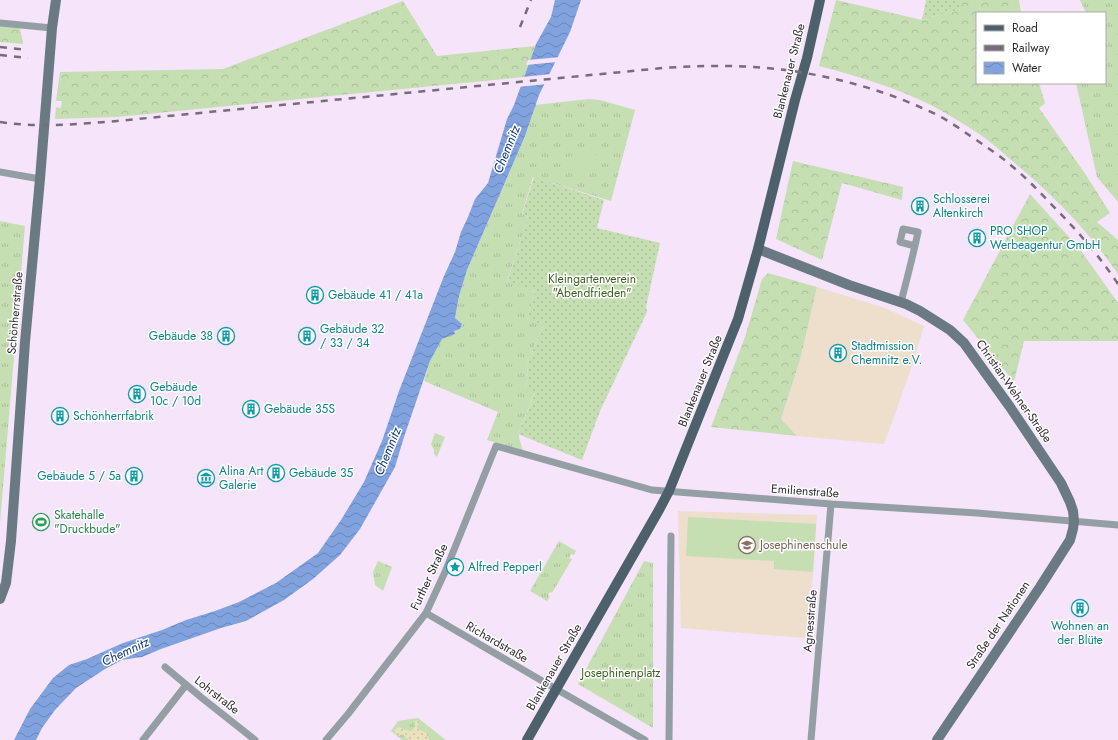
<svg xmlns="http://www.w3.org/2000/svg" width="1118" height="740" viewBox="0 0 1118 740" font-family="Jost,sans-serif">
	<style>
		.education { fill: #eedecc }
		.grass { fill: url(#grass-tufts) }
		.forest { fill: url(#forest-crowns) }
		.sand { fill: url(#sand-dots) }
		.garden { fill: url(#garden-dots) }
		.pitch { fill: #c5dfb3 }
		.water { fill: url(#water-waves) }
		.pier { fill: #f5e4fa }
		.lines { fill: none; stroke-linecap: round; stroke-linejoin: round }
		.minor { stroke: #949fa5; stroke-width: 7 }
		.secondary { stroke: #6a7a83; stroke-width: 10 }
		.primary { stroke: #4c616b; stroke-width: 10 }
		.rail { stroke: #776c7a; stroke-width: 2.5; stroke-dasharray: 7 7; stroke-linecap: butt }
		.labels { text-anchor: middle; stroke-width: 3; stroke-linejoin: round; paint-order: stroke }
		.street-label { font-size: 12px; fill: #312a33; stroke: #fff }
		.culture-label { font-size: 12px; fill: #0d838f; stroke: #fff; text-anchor: start }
		.park-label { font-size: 12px; fill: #3c5f1d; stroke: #fff }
		.leisure-label { font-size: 12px; fill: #27864d; stroke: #fff; text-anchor: start }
		.education-label { font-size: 12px; fill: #785e54; stroke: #fff; text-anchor: start }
		.water-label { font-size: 13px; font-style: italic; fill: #10367d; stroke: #fff }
	</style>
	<defs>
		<pattern id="grass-tufts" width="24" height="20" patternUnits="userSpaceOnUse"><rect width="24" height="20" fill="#c5dfb3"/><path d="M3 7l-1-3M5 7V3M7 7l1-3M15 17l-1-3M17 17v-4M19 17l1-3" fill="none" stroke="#aac09a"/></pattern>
		<pattern id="forest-crowns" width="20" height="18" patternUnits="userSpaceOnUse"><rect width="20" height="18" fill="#c5dfb3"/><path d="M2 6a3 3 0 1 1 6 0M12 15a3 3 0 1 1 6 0" fill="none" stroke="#aac09a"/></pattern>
		<pattern id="sand-dots" width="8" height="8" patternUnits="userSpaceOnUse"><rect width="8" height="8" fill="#ebe1bc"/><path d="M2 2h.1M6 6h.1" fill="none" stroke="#cac1a2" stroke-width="1.8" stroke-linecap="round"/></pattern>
		<pattern id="garden-dots" width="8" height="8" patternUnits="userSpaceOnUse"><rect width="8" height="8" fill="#c5dfb3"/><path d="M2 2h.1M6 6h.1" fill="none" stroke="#aac09a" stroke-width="1.8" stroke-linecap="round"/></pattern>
		<pattern id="water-waves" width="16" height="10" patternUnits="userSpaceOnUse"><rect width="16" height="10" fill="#80a3e0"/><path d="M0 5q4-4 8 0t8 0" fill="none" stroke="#6985b6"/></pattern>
	</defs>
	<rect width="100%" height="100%" fill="#f5e4fa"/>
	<path class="education" d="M 817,287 L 885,308 L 924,326 L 909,375 L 884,444 L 797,436 L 781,419 L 800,360 Z
		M 678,511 L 817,515 L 813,575 L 805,638 L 681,628 Z"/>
	<path class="grass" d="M 1080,0 L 1118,0 L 1118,202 L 1097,177 L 1076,83 L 1105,83 L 1105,13 L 1086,13 Z
		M 589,99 L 600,100 L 635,110 L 611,201 L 533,177 L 522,213 L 528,217 L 507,281 L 535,291 L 527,320 L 543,325 L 542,328 L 527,365 L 528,379 L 525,389 L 535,392 L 518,434 L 523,451 L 487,440 L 498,412 L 424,381 L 430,361 L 442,338 L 455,334 L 454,331 L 460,329 L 462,324 L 455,318 L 459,296 L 467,270 L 525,136 L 535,105 Z
		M 0,221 L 25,226 L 0,523 Z
		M 435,433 L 445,437 L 437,457 L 434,454 L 434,450 L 431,444 Z
		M 559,541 L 576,551 L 574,555 L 571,554 L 569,558 L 572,559 L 552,593 L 550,592 L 548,595 L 550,597 L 547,601 L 530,591 Z
		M 378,561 L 392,567 L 383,591 L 375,585 L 373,572 Z
		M 644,561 L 653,563 L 653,728 L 578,684 Z
		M 418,718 L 446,740 L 402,740 L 391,731 L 398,721 Z"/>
	<path class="forest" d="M 836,0 L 922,20 L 961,9 L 961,0 L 1019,0 L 1021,13 L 977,13 L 977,83 L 1039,83 L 1045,103 L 1039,108 L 1086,175 L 1110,213 L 1097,222 L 1118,240 L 1118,274 C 1090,233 1055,197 1017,165 C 1002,152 987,138 970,128 C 958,120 945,113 933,106 C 897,88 857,76 819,66 Z
		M 403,1 L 437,56 L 535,46 L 524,77 L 117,117 L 55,119 L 56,107 L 61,108 L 62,101 L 56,101 L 60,72 L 223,69 Z
		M 0,26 L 20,28 L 23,44 L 0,42 Z
		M 793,161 L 903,187 L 902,200 L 842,183 L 822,260 L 776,239 Z
		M 1030,194 L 1079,248 L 1116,300 L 1118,303 L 1118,341 L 1024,341 L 1014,382 L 963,320 Z
		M 768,273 L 817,287 L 800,360 L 781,419 L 797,436 L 711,427 L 745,337 L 762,279 Z"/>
	<path class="sand" d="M 417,720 L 419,722 L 418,724 L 417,728 L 426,733 L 429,739 L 429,740 L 409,740 L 402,734 L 399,736 L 395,733 L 395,730 L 398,726 C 405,731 417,735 415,721 Z"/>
	<path class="garden" d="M 926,0 L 961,0 L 961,9 L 922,20 Z
		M 534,177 L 604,200 L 597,228 L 660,243 L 646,307 L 647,312 L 600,411 L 582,460 L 518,434 L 535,393 L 525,389 L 528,379 L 527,365 L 543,326 L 527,320 L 535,291 L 507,282 L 528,217 L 522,214 Z"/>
	<path class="pitch" d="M 595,151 L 598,165 L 571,172 L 568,157 Z
		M 688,517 L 816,524 L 813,572 L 774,569 L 774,561 L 686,556 Z"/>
	<path class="water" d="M 555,0 L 581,0 L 570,32 L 539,95 L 525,136 L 467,270 L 459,296 L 455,318 L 462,324 L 460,329 L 454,331 L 455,334 L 442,339 L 430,361 L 404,437 L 395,467 L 360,529 L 340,555 L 313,579 L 284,600 L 246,621 L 221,628 L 161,649 L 142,657 L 122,660 L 105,669 L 76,688 L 55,710 L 42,728 L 36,740 L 14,740 L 30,709 L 53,678 L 69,665 L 87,659 L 123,643 L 162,630 L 186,620 L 215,611 L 239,602 L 276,583 L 318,553 L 341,520 L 364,482 L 382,441 L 399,391 L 444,276 L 455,252 L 461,232 L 468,217 L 475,199 L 488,183 L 507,119 L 514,105 L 536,44 L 551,17 Z"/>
	<path class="pier" d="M 560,57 L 557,62 L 526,65 L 528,60 Z
		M 551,74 L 546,84 L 519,87 L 522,77 Z"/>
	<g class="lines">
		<path class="minor" d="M 0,23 L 52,28
			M 0,172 L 40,179
			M 901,302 C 907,279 913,256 918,232 L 903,229 L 900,242 L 915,246
			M 426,613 L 556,689 L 645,740
			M 165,667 L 202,698 L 255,740
			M 143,740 L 186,685
			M 326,740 L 348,714 L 426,613 L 445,572 L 496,446 L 652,490 L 831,504 L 977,513 L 1118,525
			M 669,740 L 671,536
			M 811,740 L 831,504"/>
		<path class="secondary" d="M 758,249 L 849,285 L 906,304 L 920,311 L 950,330 L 964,343 L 1010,407 L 1061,483 L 1070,502 L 1073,511 L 1074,521 L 1073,529 L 1070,540 L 1040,587 L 937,740
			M 0,599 L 6,583 L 11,541 L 25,342 L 40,179 L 52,28 L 56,0"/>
		<path class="primary" d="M 527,740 L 659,510 L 669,491 L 738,319 L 758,249 L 795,100 L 807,58 L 820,0"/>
		<path class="rail" d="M 520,27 L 531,0
			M 0,47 L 27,50
			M 0,55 L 28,58
			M 0,122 C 39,128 78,124 117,121 L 663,68 C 694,66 724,65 754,67 C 818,71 887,89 943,118 C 951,123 959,128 966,133 C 982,144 998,154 1013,167 C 1026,178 1038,190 1050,203 C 1075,228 1098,254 1118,284"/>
	</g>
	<defs>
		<g id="building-ring" transform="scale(0.9)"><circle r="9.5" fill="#fff" stroke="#0f9aa8" stroke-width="1.5"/><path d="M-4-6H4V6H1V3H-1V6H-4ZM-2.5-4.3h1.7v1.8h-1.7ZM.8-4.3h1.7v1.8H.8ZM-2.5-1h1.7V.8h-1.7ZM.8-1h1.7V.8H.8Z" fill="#0f9aa8"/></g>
		<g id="museum-ring" transform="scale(0.9)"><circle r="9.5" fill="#fff" stroke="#0f9aa8" stroke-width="1.5"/><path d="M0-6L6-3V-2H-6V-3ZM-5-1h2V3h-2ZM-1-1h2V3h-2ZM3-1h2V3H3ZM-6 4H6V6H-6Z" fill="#0f9aa8"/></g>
		<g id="stadium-ring" transform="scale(0.9)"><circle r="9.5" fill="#fff" stroke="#2e9e5b" stroke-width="1.5"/><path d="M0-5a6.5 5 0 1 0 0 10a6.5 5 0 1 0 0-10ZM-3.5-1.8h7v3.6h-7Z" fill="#2e9e5b"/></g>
		<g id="school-ring" transform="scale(0.9)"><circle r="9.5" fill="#fff" stroke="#8d6e63" stroke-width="1.5"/><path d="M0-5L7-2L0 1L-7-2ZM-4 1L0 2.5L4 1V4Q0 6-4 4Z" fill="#8d6e63"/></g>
		<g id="sight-ring" transform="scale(0.9)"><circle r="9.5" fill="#fff" stroke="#0f9aa8" stroke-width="1.5"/><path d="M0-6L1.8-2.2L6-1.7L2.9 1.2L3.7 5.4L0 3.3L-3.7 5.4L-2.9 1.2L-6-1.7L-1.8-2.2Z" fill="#0f9aa8"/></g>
	</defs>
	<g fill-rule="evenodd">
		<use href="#building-ring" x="920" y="206"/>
		<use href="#building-ring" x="977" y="238"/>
		<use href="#building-ring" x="315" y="295"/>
		<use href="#building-ring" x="226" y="336"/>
		<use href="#building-ring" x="307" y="336"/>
		<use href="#building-ring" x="838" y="353"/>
		<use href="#building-ring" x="137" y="394"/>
		<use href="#building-ring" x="251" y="409"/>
		<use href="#building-ring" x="60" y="416"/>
		<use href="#building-ring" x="276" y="473"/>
		<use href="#building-ring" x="134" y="476"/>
		<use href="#museum-ring" x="206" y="478"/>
		<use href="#stadium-ring" x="41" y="522"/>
		<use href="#school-ring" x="747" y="545"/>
		<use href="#sight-ring" x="455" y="567"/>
		<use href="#building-ring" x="1080" y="608"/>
	</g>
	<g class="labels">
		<g class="street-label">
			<text transform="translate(789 71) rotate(-76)" y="4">Blankenauer Straße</text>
			<text transform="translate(15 313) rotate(-85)" y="4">Schönherrstraße</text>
			<text transform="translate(700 381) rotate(-68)" y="4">Blankenauer Straße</text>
			<text transform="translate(1014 391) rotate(55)" y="4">Christian-Wehner-Straße</text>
			<text transform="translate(805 491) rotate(4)" y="4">Emilienstraße</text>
			<text transform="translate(429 577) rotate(-65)" y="4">Further Straße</text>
			<text transform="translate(810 621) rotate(-85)" y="4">Agnesstraße</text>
			<text transform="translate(998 625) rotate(-56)" y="4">Straße der Nationen</text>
			<text transform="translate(497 642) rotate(30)" y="4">Richardstraße</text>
			<text transform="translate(554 667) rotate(-60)" y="4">Blankenauer Straße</text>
			<text transform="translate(217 695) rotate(38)" y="4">Lohrstraße</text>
		</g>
		<g class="culture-label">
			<text x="933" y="203">Schlosserei<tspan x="933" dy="14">Altenkirch</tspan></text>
			<text x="990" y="235">PRO SHOP<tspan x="990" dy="14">Werbeagentur GmbH</tspan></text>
			<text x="328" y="299">Gebäude 41 / 41a</text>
			<text x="320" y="333">Gebäude 32<tspan x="320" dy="14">/ 33 / 34</tspan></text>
			<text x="213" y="340" text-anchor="end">Gebäude 38</text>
			<text x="851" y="350">Stadtmission<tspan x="851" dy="14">Chemnitz e.V.</tspan></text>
			<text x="150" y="391">Gebäude<tspan x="150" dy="14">10c / 10d</tspan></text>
			<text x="264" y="413">Gebäude 35S</text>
			<text x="73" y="420">Schönherrfabrik</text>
			<text x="219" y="475">Alina Art<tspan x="219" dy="14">Galerie</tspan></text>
			<text x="289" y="477">Gebäude 35</text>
			<text x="121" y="480" text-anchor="end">Gebäude 5 / 5a</text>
			<text x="468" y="571">Alfred Pepperl</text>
			<text x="1080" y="630" text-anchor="middle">Wohnen an<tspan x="1080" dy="14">der Blüte</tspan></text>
		</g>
		<g class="park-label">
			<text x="592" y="283">Kleingartenverein<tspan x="592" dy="14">"Abendfrieden"</tspan></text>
			<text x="621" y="677">Josephinenplatz</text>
		</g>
		<g class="leisure-label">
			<text x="54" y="519">Skatehalle<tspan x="54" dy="14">"Druckbude"</tspan></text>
		</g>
		<g class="education-label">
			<text x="760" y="549">Josephinenschule</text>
		</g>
		<g class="water-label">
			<text transform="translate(506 149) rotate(-68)" y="5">Chemnitz</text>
			<text transform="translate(387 451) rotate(-68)" y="5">Chemnitz</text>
			<text transform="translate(125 651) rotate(-25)" y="5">Chemnitz</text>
		</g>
	</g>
	<rect x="976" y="12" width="130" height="72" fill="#ffffff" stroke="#adaaad"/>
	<rect x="984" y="25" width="20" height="6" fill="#4c616b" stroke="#adaaad"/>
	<text x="1012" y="32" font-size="12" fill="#312a33">Road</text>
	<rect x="984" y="45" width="20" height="6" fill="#776c7a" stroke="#adaaad"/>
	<text x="1012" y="52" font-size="12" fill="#312a33">Railway</text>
	<rect x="984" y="62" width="20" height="12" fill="url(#water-waves)" stroke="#adaaad"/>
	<text x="1012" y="72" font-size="12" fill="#312a33">Water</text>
</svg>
